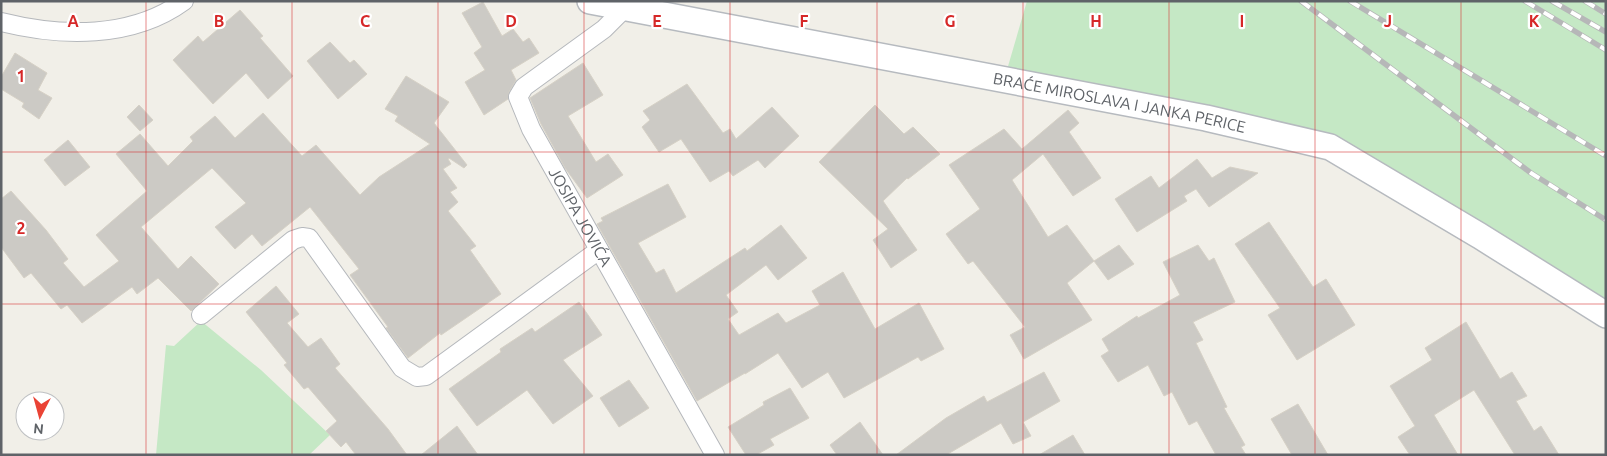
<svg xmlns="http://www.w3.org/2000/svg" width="1607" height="456" viewBox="0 0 1607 456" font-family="Ubuntu,sans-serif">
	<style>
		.green { fill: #c5e8c5 }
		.building { fill: #cccac5; stroke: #d6d1c6 }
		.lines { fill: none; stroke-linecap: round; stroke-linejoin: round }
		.minor-casing { stroke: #b5b8bc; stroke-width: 20 }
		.secondary-casing { stroke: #b6babf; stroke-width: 28 }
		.minor { stroke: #fff; stroke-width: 18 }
		.secondary { stroke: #fff; stroke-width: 25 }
		.rail-casing { stroke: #b6b7b8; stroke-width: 5.5 }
		.rail { stroke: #fff; stroke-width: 4; stroke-dasharray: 11; stroke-linecap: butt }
		.grid { fill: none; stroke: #d62828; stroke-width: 1; stroke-opacity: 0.55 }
		.labels { text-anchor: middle; stroke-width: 4.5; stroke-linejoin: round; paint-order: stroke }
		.street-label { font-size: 16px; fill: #5f6368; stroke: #fff }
		.grid-label { font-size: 16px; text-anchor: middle; font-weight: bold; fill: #d62828; stroke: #fff; stroke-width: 4.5; stroke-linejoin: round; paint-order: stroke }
	</style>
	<rect width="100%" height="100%" fill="#f1efe8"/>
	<path class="green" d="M 1027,1 L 1606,1 L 1606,315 L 1330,147 L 1004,80 Z
		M 201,321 L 261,370 L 330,435 L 309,455 L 156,455 L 166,345 L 174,346 Z"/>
	<path class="building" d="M 483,2 L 502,36 L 513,29 L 523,42 L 529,38 L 539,53 L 511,70 L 516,80 L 509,92 L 508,99 L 484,115 L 465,82 L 485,70 L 474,53 L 482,47 L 462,13 Z
		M 240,10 L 263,36 L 260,38 L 293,76 L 268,99 L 246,73 L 213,104 L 173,60 L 198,36 L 203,42 Z
		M 330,42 L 350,63 L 354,60 L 367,74 L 338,99 L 307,61 Z
		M 15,53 L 47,73 L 38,90 L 52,98 L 39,119 L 22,107 L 24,103 L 1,89 L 1,77 Z
		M 583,63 L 603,95 L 568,116 L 596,162 L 608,154 L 623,175 L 587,198 L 565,168 L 541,124 L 530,98 Z
		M 406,76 L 449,102 L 434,123 L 467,165 L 464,168 L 449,158 L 448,159 L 451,164 L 443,169 L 457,188 L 450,192 L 458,202 L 448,211 L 476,246 L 470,250 L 501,294 L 441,335 L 440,333 L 408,358 L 386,328 L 388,327 L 350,275 L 359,269 L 310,207 L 262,246 L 252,234 L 235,249 L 215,227 L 246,203 L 212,168 L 141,227 L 178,269 L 191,256 L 219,284 L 191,311 L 158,278 L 137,294 L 132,287 L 82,323 L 67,305 L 61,309 L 31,273 L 24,278 L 1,247 L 1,199 L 11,191 L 46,230 L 68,259 L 63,263 L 84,287 L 119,261 L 96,235 L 147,191 L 116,154 L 140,134 L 168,166 L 193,141 L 190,137 L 215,116 L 235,138 L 263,113 L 302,156 L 316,145 L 360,195 L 379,177 L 430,144 L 395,121 L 398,116 L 385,109 Z
		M 687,84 L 723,133 L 730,129 L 736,139 L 772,107 L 799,136 L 765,168 L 758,160 L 733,176 L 729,171 L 710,182 L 681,139 L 659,152 L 642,127 L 650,120 L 643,111 Z
		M 139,105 L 153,120 L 140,131 L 127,117 Z
		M 875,105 L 904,134 L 913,127 L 940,154 L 908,179 L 907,178 L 883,201 L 917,250 L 891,268 L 873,240 L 888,229 L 819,162 Z
		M 1068,110 L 1079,123 L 1069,132 L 1101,178 L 1073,196 L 1043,154 L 1012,180 L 1048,237 L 1067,225 L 1094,261 L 1067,283 L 1092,320 L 1024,359 L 1010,335 L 1025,327 L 973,261 L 968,264 L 946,234 L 980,209 L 949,165 L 1004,129 L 1022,149 Z
		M 68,140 L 90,167 L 65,186 L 44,160 Z
		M 1197,159 L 1212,178 L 1230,167 L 1258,173 L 1209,207 L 1196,189 L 1184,196 L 1187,201 L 1137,232 L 1115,199 L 1151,176 L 1159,188 Z
		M 668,184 L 686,217 L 638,243 L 656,273 L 664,269 L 676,293 L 745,248 L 747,251 L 781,225 L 807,258 L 778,280 L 766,265 L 726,295 L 738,312 L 728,319 L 739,335 L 778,313 L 786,323 L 820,305 L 812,291 L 843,272 L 875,329 L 919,303 L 944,349 L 921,361 L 918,357 L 844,398 L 828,372 L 802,388 L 778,353 L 745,374 L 745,373 L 697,401 L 597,224 L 603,221 L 601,218 Z
		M 1269,222 L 1313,287 L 1326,279 L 1355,325 L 1297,360 L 1268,315 L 1280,308 L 1235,244 Z
		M 1119,245 L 1134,264 L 1108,280 L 1094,261 Z
		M 1198,245 L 1209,261 L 1214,258 L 1235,302 L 1193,322 L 1203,340 L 1196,343 L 1227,407 L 1224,408 L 1245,445 L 1241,447 L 1246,455 L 1216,455 L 1197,421 L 1189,425 L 1172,392 L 1164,396 L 1148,365 L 1118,382 L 1101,356 L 1109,351 L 1102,339 L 1137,316 L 1138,318 L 1180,295 L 1163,262 Z
		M 276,286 L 299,314 L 287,323 L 308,347 L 321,338 L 340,364 L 335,368 L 388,429 L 407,455 L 356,455 L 346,442 L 341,447 L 326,431 L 337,421 L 308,387 L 304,389 L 284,365 L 287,363 L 246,312 Z
		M 579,302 L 602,335 L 563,360 L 593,396 L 553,424 L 527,390 L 477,426 L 449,389 L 501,352 L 500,349 L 532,328 L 535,332 Z
		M 1466,322 L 1500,379 L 1512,372 L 1527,396 L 1516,401 L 1534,431 L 1541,426 L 1559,455 L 1515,455 L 1474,390 L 1434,415 L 1458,455 L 1410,455 L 1398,437 L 1415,426 L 1390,386 L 1432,360 L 1425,348 Z
		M 1044,372 L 1060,401 L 1023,422 L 1031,436 L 1013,444 L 1001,423 L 946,455 L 896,455 L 946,418 L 984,396 L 987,402 Z
		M 629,380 L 649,408 L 619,427 L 600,398 Z
		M 790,388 L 809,418 L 770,439 L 774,445 L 756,455 L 746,455 L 728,427 L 764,405 L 763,402 Z
		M 1298,404 L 1328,455 L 1292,455 L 1271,419 Z
		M 860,422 L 883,455 L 837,455 L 830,445 Z
		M 457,426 L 478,455 L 421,455 Z
		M 1073,435 L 1085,455 L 1039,455 Z"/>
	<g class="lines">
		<g class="minor-casing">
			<g id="minor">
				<path id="s1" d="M 624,9 L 604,29 L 524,87 L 518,97 L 531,129 L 715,455"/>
				<path d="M 1,22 C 61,37 132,39 184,1"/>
				<path d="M 201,315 L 293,240 L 302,237 L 309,238 L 402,368 L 417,377 L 426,376 L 599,250"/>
			</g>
		</g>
		<g class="secondary-casing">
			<g id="secondary">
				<path id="s2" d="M 590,1 L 1206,118 L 1330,147 L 1480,236 L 1606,315"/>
			</g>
		</g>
		<use href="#minor" class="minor"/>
		<use href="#secondary" class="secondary"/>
		<g class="rail-casing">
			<path id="rail" d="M 1301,1 L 1531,173 L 1606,220
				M 1350,1 L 1606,156
				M 1525,1 L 1606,50
				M 1552,1 L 1606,32
				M 1585,1 L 1606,14"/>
		</g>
		<use href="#rail" class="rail"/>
	</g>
	<path class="grid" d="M 146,1 L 146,455M 292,1 L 292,455M 438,1 L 438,455M 584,1 L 584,455M 730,1 L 730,455M 877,1 L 877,455M 1023,1 L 1023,455M 1169,1 L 1169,455M 1315,1 L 1315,455M 1461,1 L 1461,455M 1,152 L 1606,152M 1,304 L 1606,304"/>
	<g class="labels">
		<g class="street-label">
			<text dy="6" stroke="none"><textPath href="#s2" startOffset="539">BRAĆE MIROSLAVA I JANKA PERICE</textPath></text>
			<text dy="6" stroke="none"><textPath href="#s1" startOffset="274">JOSIPA JOVIĆA</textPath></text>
		</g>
	</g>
	<g class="grid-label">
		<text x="73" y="27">A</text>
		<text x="219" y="27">B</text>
		<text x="365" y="27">C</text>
		<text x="511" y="27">D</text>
		<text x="657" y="27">E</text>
		<text x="804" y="27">F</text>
		<text x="950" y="27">G</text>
		<text x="1096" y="27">H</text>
		<text x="1242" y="27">I</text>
		<text x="1388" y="27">J</text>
		<text x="1534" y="27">K</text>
		<text x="21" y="82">1</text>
		<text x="21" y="234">2</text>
	</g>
	<rect width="1607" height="456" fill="none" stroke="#5f6368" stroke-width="5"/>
	<g transform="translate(40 416) rotate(186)"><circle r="24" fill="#ffffff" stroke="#bfc1c3"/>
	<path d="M0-4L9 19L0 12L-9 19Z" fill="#ea4335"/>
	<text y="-8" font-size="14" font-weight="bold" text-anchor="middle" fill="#5f6368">N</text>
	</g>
</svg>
